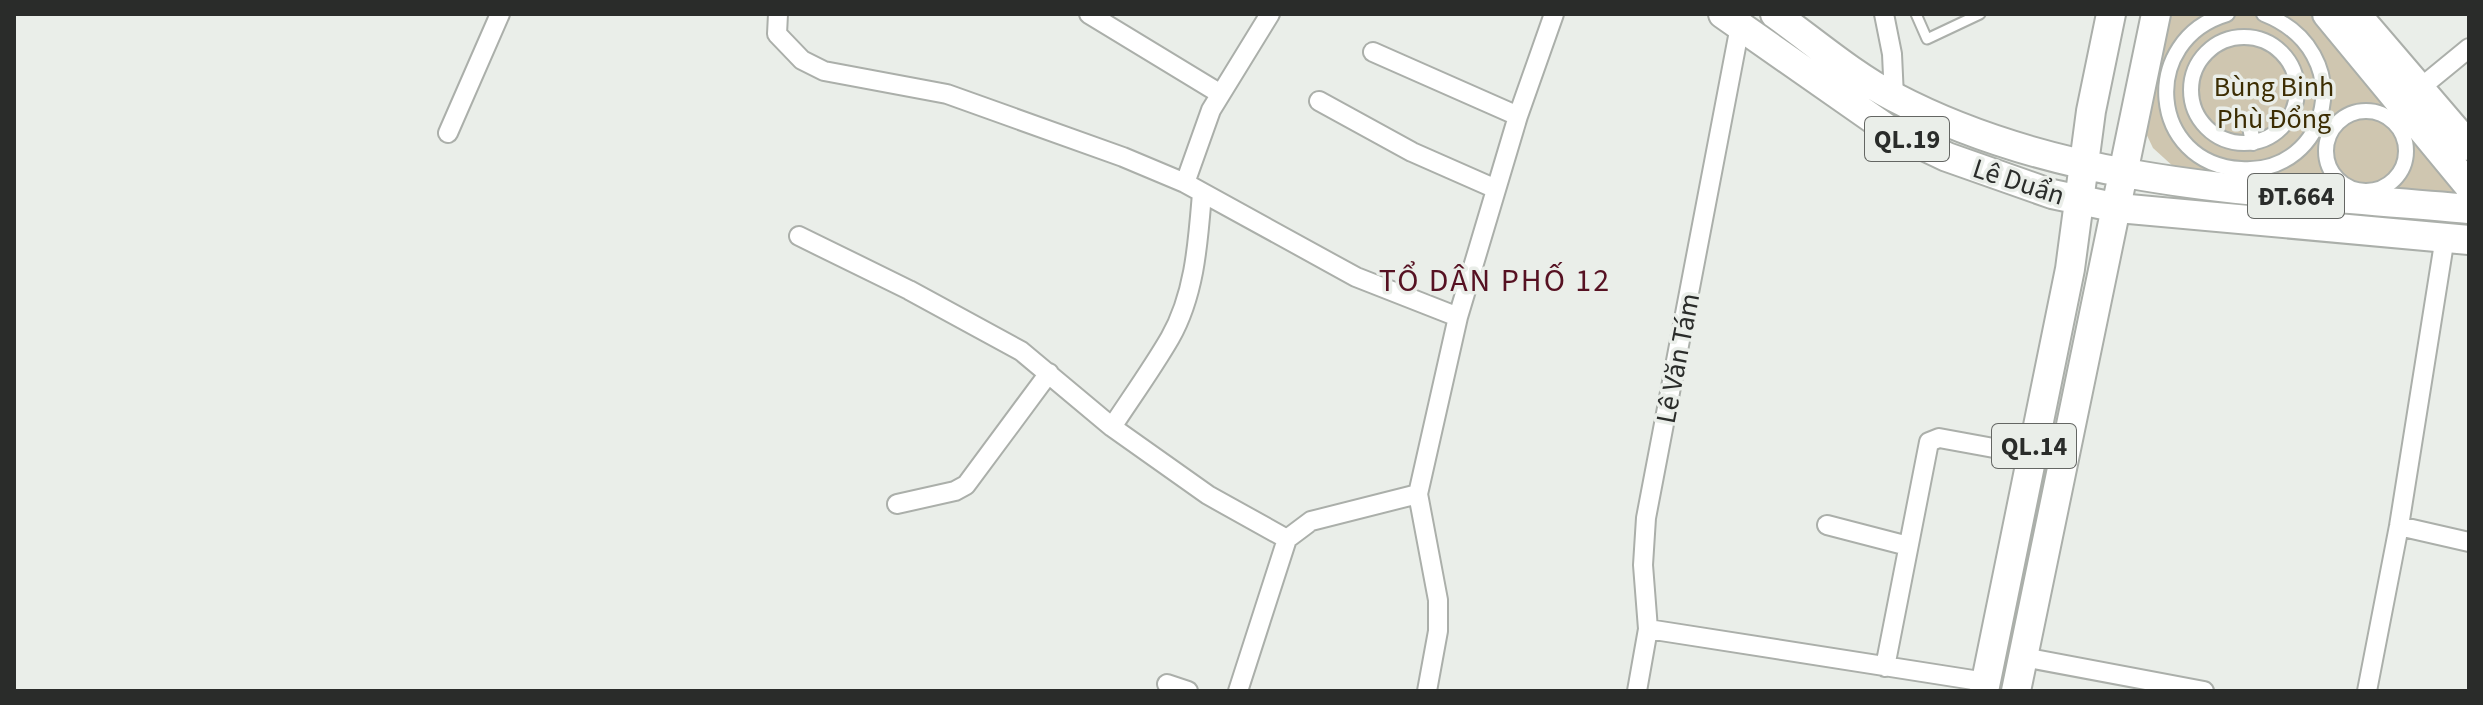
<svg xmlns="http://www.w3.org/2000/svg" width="2483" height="705" viewBox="0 0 2483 705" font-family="'Source Sans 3',sans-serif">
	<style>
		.green { fill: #cfc6b0 }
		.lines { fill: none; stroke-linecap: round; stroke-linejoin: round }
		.service-casing { stroke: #abafaa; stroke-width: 13 }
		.pedestrian-casing { stroke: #abafaa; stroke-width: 18 }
		.minor-casing { stroke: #abafaa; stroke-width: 22 }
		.primary-casing { stroke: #abafaa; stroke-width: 32 }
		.service { stroke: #fff; stroke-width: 9 }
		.pedestrian { stroke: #fff; stroke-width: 14 }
		.minor { stroke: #fff; stroke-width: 18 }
		.primary { stroke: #fff; stroke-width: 28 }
		.labels { text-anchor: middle; stroke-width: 7; stroke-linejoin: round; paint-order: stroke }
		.shield { fill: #eaeee9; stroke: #646663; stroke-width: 2 }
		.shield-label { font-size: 26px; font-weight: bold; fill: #2a2c2a }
		.park-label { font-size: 28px; fill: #3c2d03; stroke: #eaeee9 }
		.street-label { font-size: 28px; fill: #2a2c2a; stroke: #eaeee9 }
		.quarter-label { font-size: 32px; letter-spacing: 2px; fill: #561122; stroke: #eaeee9 }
	</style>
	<rect width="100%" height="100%" fill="#eaeee9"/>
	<path class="green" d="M 2161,14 L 2318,14 L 2463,192 L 2461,201 L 2175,168 L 2153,148 L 2143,127 Z"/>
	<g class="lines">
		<g class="service-casing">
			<path id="service" d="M 1916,14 L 1927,39 L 1980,14"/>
		</g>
		<g class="pedestrian-casing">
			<path id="pedestrian" d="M 2227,14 C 2139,40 2149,164 2241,169 C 2330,175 2360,52 2264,14
				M2191 90a53 53 0 1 1 106 0a53 53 0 1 1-106 0Z
				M2326 151a40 40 0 1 1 80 0a40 40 0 1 1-80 0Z
				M 2250,127 L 2253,143"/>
		</g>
		<g class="minor-casing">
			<path id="minor" d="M 778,14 L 777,34 L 802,60 L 824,71 L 947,94 L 1123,157 L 1185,183 L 1356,277 L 1458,317
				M 1089,14 L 1219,93
				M 1884,14 L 1892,54 L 1894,97
				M 1373,52 L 1518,116
				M 2419,89 L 2469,48
				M 1319,101 L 1412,152 L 1496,189
				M 448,133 L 500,14
				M 1185,183 L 1211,110 L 1270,14
				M 799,236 L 909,290 L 1021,351 L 1112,427 L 1208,495 L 1287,539
				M 1112,427 C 1131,398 1152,369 1170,338 C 1195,294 1198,242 1202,193
				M 897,504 L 955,491 L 966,485 L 1049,373
				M 1827,525 L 1908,546
				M 2399,526 L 2469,542
				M 1648,629 L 1986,682
				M 2023,657 L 2204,691
				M 1885,667 L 1929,442 L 1939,438 L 2032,455
				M 1167,684 L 1188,691
				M 1238,691 L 1287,539 L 1311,521 L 1418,494
				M 1427,691 L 1438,631 L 1438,600 L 1418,494 L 1458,317 L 1518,116 L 1554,14
				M 1637,691 L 1648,629 L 1643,565 L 1646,518 L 1740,26
				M 2367,691 L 2399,526 L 2445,237"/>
		</g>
		<g class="primary-casing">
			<path id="primary" d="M 1723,14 L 1886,128 L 1947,157 L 2052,194 L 2118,208 L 2469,240
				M 1775,14 C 1814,42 1852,75 1894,97 C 2071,190 2275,191 2469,209
				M 2327,14 L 2469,186
				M 2356,14 L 2469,146
				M 1984,691 L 2070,269 L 2091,111 L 2111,14
				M 2016,691 L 2156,14"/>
		</g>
		<use href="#service" class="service"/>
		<use href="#pedestrian" class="pedestrian"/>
		<use href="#minor" class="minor"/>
		<use href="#primary" class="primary"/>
	</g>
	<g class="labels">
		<g class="shield">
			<rect x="1865" y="117" width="84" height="44" rx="6"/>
			<rect x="2248" y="174" width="96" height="44" rx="6"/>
			<rect x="1992" y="424" width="84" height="44" rx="6"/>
		</g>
		<g class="shield-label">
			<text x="1907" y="148">QL.19</text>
			<text x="2296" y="205">ĐT.664</text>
			<text x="2034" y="455">QL.14</text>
		</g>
		<g class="park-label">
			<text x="2274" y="96">Bùng Binh<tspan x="2274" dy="32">Phù Đổng</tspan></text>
		</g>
		<g class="street-label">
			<text transform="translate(2019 181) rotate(18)" y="10">Lê Duẩn</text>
			<text transform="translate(1677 358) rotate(-79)" y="10">Lê Văn Tám</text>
		</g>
		<g class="quarter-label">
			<text x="1495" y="291">TỔ DÂN PHỐ 12</text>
		</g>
	</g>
	<rect width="2483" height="705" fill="none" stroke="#2a2c2a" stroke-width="32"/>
</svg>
